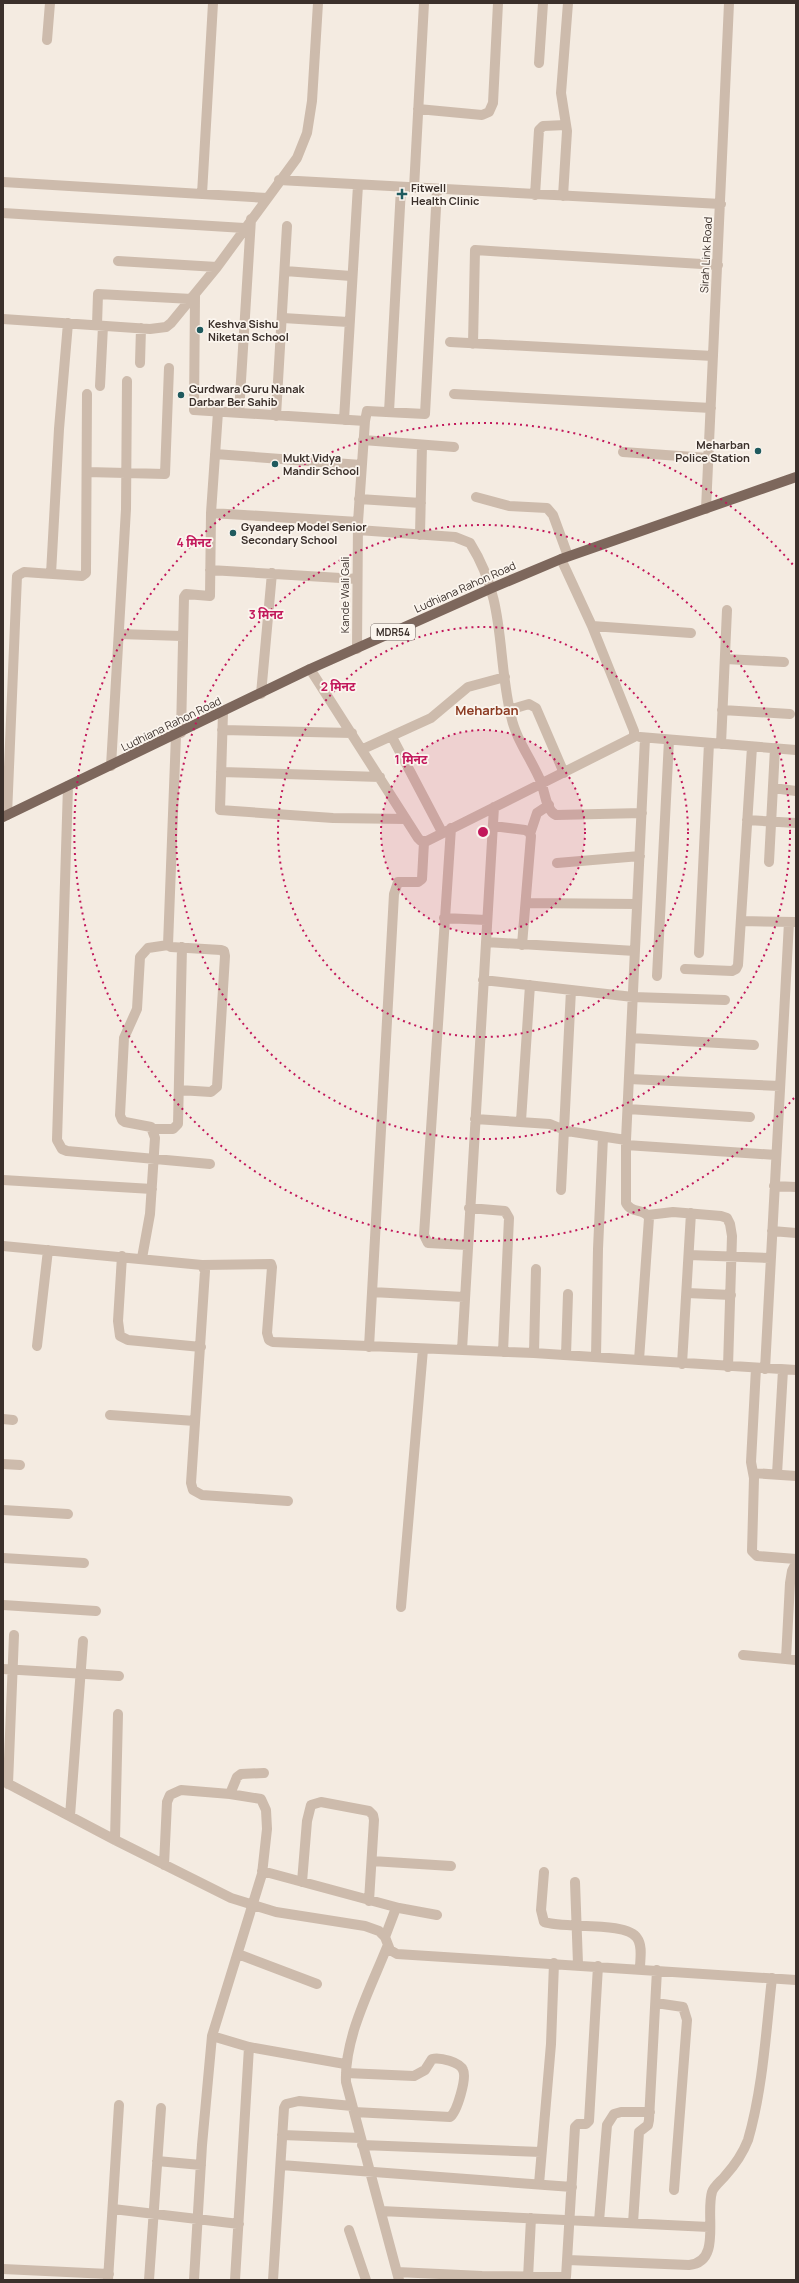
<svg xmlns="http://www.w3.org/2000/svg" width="799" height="2283" viewBox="0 0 799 2283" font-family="Manrope,'Noto Sans Devanagari',sans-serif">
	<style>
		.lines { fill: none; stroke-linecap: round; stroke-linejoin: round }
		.minor { stroke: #cdbbac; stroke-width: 10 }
		.major { stroke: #7d675c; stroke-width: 10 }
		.ring { fill: none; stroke: #c2185b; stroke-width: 2; stroke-dasharray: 2 4 }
		.poi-dot { fill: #1f5a5e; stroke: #fbf5ee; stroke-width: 1.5 }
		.labels { text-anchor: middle; stroke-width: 3.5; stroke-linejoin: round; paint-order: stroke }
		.shield { fill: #fbf5ee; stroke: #756b66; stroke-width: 1 }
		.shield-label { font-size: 10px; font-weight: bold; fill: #3b302b }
		.poi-label { font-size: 11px; font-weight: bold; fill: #3b302b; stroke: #fbf5ee; text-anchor: start }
		.street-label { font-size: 11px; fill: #3b302b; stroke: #fbf5ee }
		.quarter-label { font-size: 13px; font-weight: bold; fill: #8c3b22; stroke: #fbf5ee }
		.centre { fill: #c2185b; stroke: #fbf5ee; stroke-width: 2 }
		.ring-label { font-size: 12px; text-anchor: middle; font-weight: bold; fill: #c2185b; stroke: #fbf5ee; stroke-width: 3.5; stroke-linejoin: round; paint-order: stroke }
	</style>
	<rect width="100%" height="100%" fill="#f4ebe1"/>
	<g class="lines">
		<path class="minor" d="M 47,40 L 50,3
			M 539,63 L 543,3
			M 418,109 L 482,115 L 489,112 L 493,103 L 498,3
			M 279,180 L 721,204
			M 3,182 L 267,198
			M 414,188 L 424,3
			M 202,194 L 213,3
			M 535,195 L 539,130 L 543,126 L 566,125
			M 563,196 L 567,131 L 561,93 L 568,3
			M 3,213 L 244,228
			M 118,261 L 217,267
			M 285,271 L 351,276
			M 195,296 L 194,410 L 365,421
			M 283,318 L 348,322
			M 3,319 L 150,329 L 166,327 L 171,323 L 217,267 L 297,158 L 307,133 L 312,101 L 318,3
			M 97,325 L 98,294 L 192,299
			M 450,342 L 713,356
			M 473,344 L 475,250 L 718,265
			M 140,363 L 141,328
			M 100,386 L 103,326
			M 454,394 L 711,408
			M 389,412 L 401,188
			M 239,413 L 251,219
			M 276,416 L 287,226
			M 344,420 L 358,185
			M 363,440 L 454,447
			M 623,452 L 708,458
			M 215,454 L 361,465
			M 87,472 L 165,474 L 169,368
			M 476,497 L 509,506 L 547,508 L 553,515 L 568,556
			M 359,499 L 421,503
			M 706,509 L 729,3
			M 211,513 L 358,522
			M 358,530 L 455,537 L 470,543 C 507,602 496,653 511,716 C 516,740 532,760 541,782 C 545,792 546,811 556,815 L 642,813
			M 420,535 L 422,445
			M 210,570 L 357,579
			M 51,574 L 59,429 L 68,323
			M 592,626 L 691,633
			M 119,634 L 183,636
			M 357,649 L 358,522 L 365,421 L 367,411 L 425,414 L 437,189
			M 725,659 L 784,662
			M 310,669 L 418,838 L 421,841 L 427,841 L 634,737 L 634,731 L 592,626 L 561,559
			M 261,694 L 272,573
			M 509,710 L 529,704 L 536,708 L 564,773
			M 722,710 L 790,714
			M 223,712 L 220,810 L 333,818 L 406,819
			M 222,730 L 352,733
			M 181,733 L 184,597 L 186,594 L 210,596 L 211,513 L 218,412
			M 176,735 L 168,945 L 171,947 L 221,950 L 224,951 L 225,956 L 217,1087 L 211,1092 L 179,1090
			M 392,737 L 442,832
			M 640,737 L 796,750
			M 721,744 L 727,610
			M 363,749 L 431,718 L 468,687 L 505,677
			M 111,766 L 126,509 L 127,381
			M 221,772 L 380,777
			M 68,786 L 57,1140 L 62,1149 L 67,1151 L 210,1164
			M 773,788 L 796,791
			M 7,815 L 17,576 L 24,572 L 82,576 L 86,573 L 87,394
			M 747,820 L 796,823
			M 493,826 L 525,830 L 529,832 L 531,836 L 522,945
			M 451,828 L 424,1235 L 428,1243 L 467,1245
			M 530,834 L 537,813 L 549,805
			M 769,862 L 775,748
			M 557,863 L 640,856
			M 526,903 L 637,904
			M 444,918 L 486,920
			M 741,921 L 795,922
			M 486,942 L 635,951
			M 699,953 L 709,743
			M 685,969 L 732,971 L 736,969 L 738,965 L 752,747
			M 657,976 L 669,740
			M 483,980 L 633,997 L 725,1000
			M 631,1038 L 754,1045
			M 629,1079 L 780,1086
			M 628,1109 L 750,1117
			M 475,1119 L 550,1124 L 567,1131 L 626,1140
			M 521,1121 L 530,985
			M 152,1129 L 173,1129 L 178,1124 L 182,947
			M 626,1145 L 776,1155
			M 3,1180 L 152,1189
			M 774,1186 L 796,1187
			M 561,1190 L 571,990
			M 469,1208 L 505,1211 L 509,1218 L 503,1352
			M 648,1215 L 673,1212 L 721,1216 L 727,1218 L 730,1224 L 732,1236 L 728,1367
			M 772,1231 L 796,1233
			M 3,1246 L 202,1265 L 205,1271 L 191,1483 L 193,1490 L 202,1495 L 288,1501
			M 689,1255 L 770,1258
			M 122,1256 L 118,1321 L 120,1336 L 128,1340 L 201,1347
			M 142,1258 L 150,1214 L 155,1138 L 151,1127 L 125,1122 L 122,1120 L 120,1115 L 124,1038 L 137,1009 L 140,957 L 148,948 L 168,945
			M 202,1265 L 271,1264 L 272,1267 L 267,1333 L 269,1340 L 273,1342 L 534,1353 L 639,1360 L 649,1218 C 645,1208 631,1214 626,1203 L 626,1140 L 645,738
			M 372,1292 L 464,1297
			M 687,1293 L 731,1295
			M 37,1346 L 48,1250
			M 369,1347 L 394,894 L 398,882 L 418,882 L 422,879 L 424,842
			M 462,1350 L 494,807
			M 534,1353 L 536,1269
			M 566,1355 L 568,1294
			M 596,1357 L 598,1249 L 603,1137
			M 639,1360 L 796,1370
			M 682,1364 L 691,1213
			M 756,1368 L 751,1462 L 754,1478 L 752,1551 L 757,1556 L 796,1559
			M 765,1369 L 789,922
			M 110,1415 L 195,1421
			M 3,1419 L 13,1420
			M 3,1464 L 20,1465
			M 753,1473 L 796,1476
			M 777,1474 L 783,1370
			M 3,1510 L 68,1514
			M 3,1558 L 84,1563
			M 3,1605 L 96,1611
			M 401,1607 L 423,1349
			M 743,1655 L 796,1660
			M 786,1659 L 790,1583 L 792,1571 L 796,1563
			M 3,1669 L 119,1676
			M 3,1781 L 115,1840 L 231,1898 L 276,1912 L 365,1926 L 379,1931 L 385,1937 L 390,1950 L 397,1954 L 796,1980
			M 8,1784 L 14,1635
			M 70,1816 L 83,1641
			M 115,1840 L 118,1714
			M 372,1861 L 451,1866
			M 164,1865 L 167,1802 L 170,1795 L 181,1790 L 230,1794 L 237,1777 L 241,1774 L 264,1773
			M 262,1871 L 399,1908 L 437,1915
			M 544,1872 L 541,1910 L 544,1922 C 564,1929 627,1921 637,1938 C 643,1946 640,1959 640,1968
			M 302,1882 L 307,1821 L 311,1805 L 321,1802 L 369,1811 L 373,1815 L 374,1820 L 369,1901
			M 575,1882 L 578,1964
			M 385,1937 L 396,1908
			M 387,1947 C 371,1987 344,2038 346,2082 L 399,2280
			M 238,1954 L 317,1984
			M 656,2003 L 683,2007 L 687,2020 L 674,2190
			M 212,2036 L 249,2047 L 345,2064
			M 346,2073 L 414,2076 L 425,2070 L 432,2059 C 440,2057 460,2062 463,2070 C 467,2078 457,2112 450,2117 L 354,2112
			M 282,2135 L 361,2138
			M 362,2145 L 541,2152
			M 157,2161 L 201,2165
			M 281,2165 L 572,2187
			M 539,2184 L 551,2044 L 554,1963
			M 113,2209 L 239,2224
			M 381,2211 L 709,2227
			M 599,2221 L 607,2125 L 614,2114 L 621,2112 L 650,2112
			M 633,2223 L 639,2132 L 648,2125 L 649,2120 L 657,1970
			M 349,2230 L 366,2280
			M 568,2260 L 689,2265 C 722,2262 705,2215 712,2192 C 714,2186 721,2181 725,2176 C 734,2166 743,2153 748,2140 C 763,2088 766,2031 772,1978
			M 3,2269 L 109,2274
			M 397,2272 L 482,2276 L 566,2277 L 575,2127 L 578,2124 L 586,2124 L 589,2121 L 598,1966
			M 528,2278 L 531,2218
			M 108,2280 L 119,2105
			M 149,2280 L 161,2108
			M 194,2280 L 202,2145 L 212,2036 L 262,1874 L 267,1829 L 266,1810 L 261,1799 L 230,1794
			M 235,2280 L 249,2047
			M 273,2280 L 284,2108 L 286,2104 L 299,2101 L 352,2106"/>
		<path class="major" d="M 3,817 L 310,669 L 492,588 L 561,559 L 796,477"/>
	</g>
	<circle cx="483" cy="832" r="102" fill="#c2185b" fill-opacity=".12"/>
	<g class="ring">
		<circle cx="483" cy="832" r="102"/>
		<circle cx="483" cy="832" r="205"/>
		<circle cx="483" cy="832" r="307"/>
		<path d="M794 1098A409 409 0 1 1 794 566"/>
	</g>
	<g class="poi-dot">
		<path d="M400 188h4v4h4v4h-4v4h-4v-4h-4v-4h4z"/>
		<circle cx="200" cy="330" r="4"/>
		<circle cx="181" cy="395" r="4"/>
		<circle cx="758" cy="451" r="4"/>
		<circle cx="275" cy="464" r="4"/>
		<circle cx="233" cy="533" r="4"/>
	</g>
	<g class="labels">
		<rect class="shield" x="371" y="624" width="44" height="16" rx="3"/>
		<g class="shield-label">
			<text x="393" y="636">MDR54</text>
		</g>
		<g class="poi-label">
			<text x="411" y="192">Fitwell<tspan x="411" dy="13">Health Clinic</tspan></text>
			<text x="208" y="328">Keshva Sishu<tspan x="208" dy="13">Niketan School</tspan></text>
			<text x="189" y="393">Gurdwara Guru Nanak<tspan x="189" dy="13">Darbar Ber Sahib</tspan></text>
			<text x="750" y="449" text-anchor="end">Meharban<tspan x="750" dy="13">Police Station</tspan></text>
			<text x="283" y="462">Mukt Vidya<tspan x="283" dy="13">Mandir School</tspan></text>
			<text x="241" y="531">Gyandeep Model Senior<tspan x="241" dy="13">Secondary School</tspan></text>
		</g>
		<g class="street-label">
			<text transform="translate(706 255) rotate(-87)" y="4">Sirah Link Road</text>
			<text transform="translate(465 587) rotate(-24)" y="4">Ludhiana Rahon Road</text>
			<text transform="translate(345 595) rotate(-90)" y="4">Kande Wali Gali</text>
			<text transform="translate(171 724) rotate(-26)" y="4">Ludhiana Rahon Road</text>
		</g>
		<g class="quarter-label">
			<text x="487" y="715">Meharban</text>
		</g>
	</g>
	<circle cx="483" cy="832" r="6" class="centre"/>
	<g class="ring-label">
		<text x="194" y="547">4 मिनट</text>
		<text x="266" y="619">3 मिनट</text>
		<text x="338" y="691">2 मिनट</text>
		<text x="411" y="764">1 मिनट</text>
	</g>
	<rect width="799" height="2283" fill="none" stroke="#3b302b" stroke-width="8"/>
</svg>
